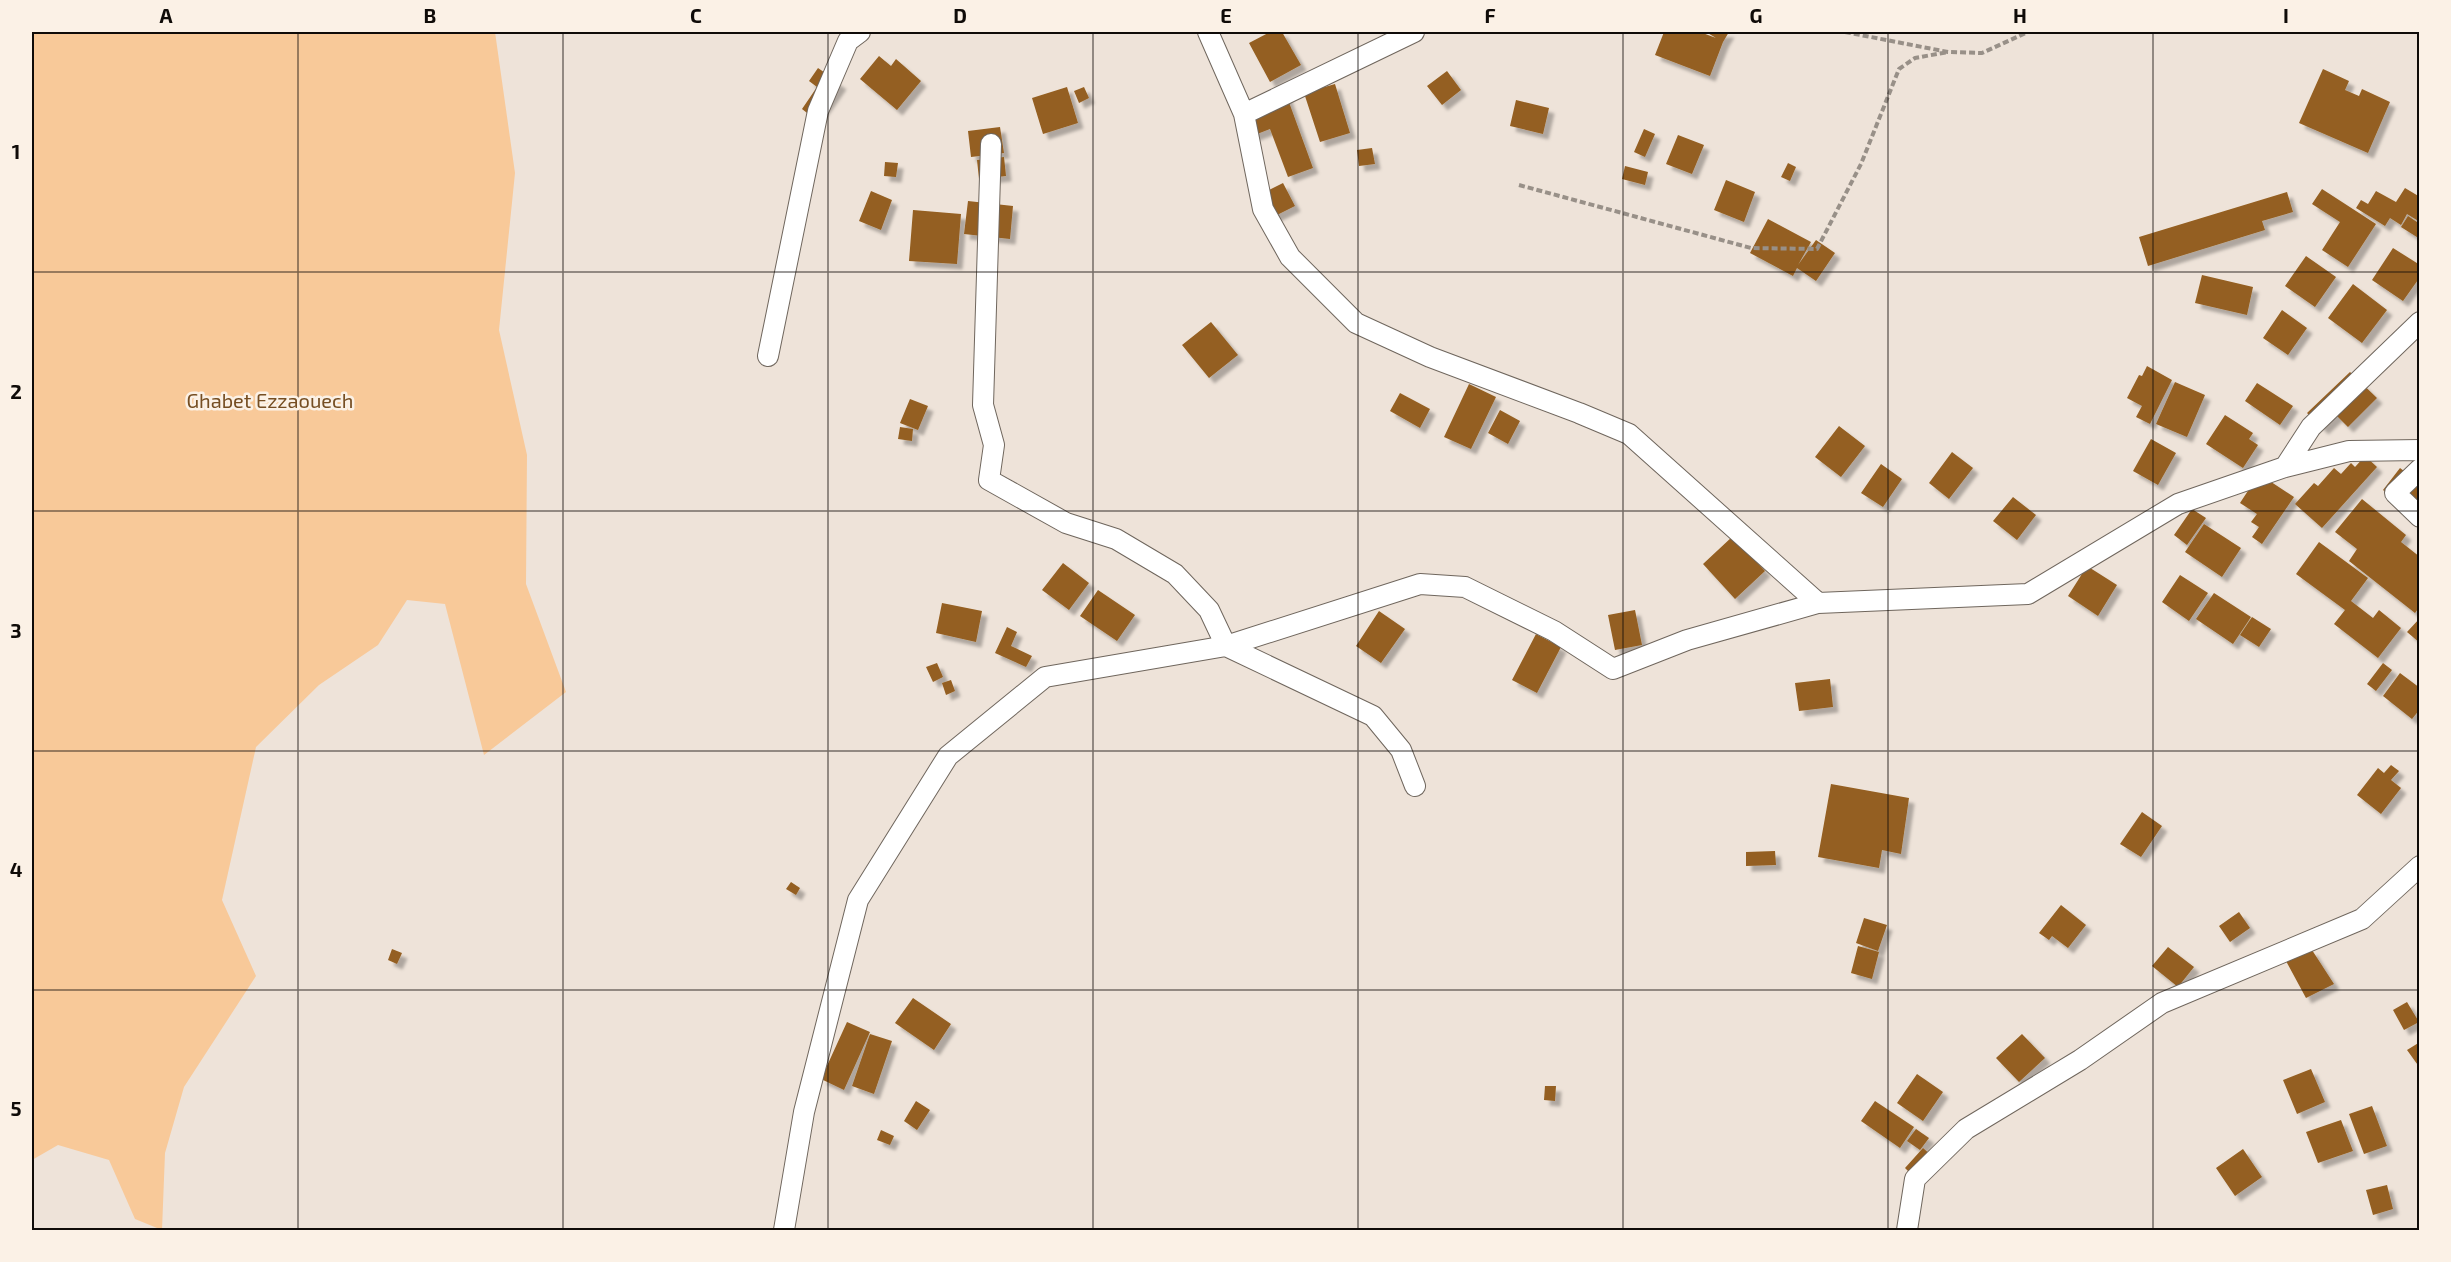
<svg xmlns="http://www.w3.org/2000/svg" width="2451" height="1262" viewBox="0 0 2451 1262" font-family="'Exo 2',sans-serif">
	<style>
		.green { fill: #f8c999 }
		.building { fill: #945f20; filter: url(#shadow) }
		.lines { fill: none; stroke-linecap: round; stroke-linejoin: round }
		.minor-casing { stroke: #6f665d; stroke-width: 22 }
		.path { stroke: #989088; stroke-width: 4; stroke-dasharray: 6 3; stroke-linecap: butt }
		.minor { stroke: #fff; stroke-width: 20 }
		.grid { fill: none; stroke: #0f0b08; stroke-width: 1.5; stroke-opacity: 0.55 }
		.labels { text-anchor: middle; stroke-width: 5; stroke-linejoin: round; paint-order: stroke }
		.park-label { font-size: 20px; fill: #764e22; stroke: #fbf1e6 }
		.neatline { fill: none; stroke: #0f0b08; stroke-width: 2 }
		.grid-label { font-size: 20px; text-anchor: middle; font-weight: bold; fill: #0f0b08 }
	</style>
	<defs>
		<filter id="shadow"><feDropShadow dx="5.5" dy="5.5" stdDeviation="1.5" flood-color="#0004"/></filter>
	</defs>
	<rect width="100%" height="100%" fill="#eee3d9"/>
	<path class="green" d="M 32,32 L 495,32 L 515,173 L 499,330 L 527,455 L 526,584 L 566,692 L 484,755 L 445,604 L 407,600 L 378,645 L 319,685 L 256,747 L 222,900 L 256,976 L 184,1087 L 165,1153 L 162,1230 L 135,1219 L 109,1160 L 58,1145 L 32,1160 Z"/>
	<path class="building" d="M 1270,32 L 1282,32 L 1301,65 L 1270,82 L 1249,43 Z
		M 1664,32 L 1700,32 L 1716,38 L 1706,32 L 1729,32 L 1723,42 L 1710,76 L 1655,55 Z
		M 879,56 L 891,66 L 896,59 L 921,81 L 897,110 L 860,79 Z
		M 818,68 L 841,84 L 816,120 L 802,109 L 817,87 L 809,81 Z
		M 2323,69 L 2349,81 L 2345,90 L 2359,96 L 2362,89 L 2390,102 L 2368,153 L 2299,123 Z
		M 1447,71 L 1461,90 L 1442,105 L 1427,86 Z
		M 1335,84 L 1350,133 L 1320,142 L 1304,93 Z
		M 1067,87 L 1078,123 L 1043,134 L 1032,98 Z
		M 1084,87 L 1089,98 L 1079,103 L 1074,91 Z
		M 1286,94 L 1313,168 L 1288,177 L 1270,129 L 1252,136 L 1239,129 L 1233,114 Z
		M 1516,100 L 1549,108 L 1543,134 L 1510,126 Z
		M 1000,127 L 1004,153 L 971,157 L 968,131 Z
		M 1644,129 L 1655,134 L 1645,157 L 1634,152 Z
		M 1678,135 L 1704,145 L 1692,174 L 1666,164 Z
		M 1372,148 L 1375,164 L 1359,166 L 1357,150 Z
		M 1004,157 L 1006,176 L 979,179 L 977,160 Z
		M 885,162 L 898,163 L 896,177 L 884,176 Z
		M 1788,163 L 1796,167 L 1790,181 L 1781,177 Z
		M 1625,166 L 1648,172 L 1645,185 L 1622,179 Z
		M 1726,180 L 1755,192 L 1744,222 L 1714,210 Z
		M 1283,183 L 1295,206 L 1267,220 L 1255,197 Z
		M 2405,188 L 2420,197 L 2420,222 L 2407,214 L 2401,225 L 2390,218 L 2385,226 L 2356,208 L 2361,200 L 2368,204 L 2376,191 L 2396,202 Z
		M 2322,189 L 2376,224 L 2348,267 L 2322,250 L 2340,222 L 2312,204 Z
		M 871,191 L 892,200 L 881,230 L 859,221 Z
		M 2287,192 L 2293,212 L 2262,221 L 2265,230 L 2148,266 L 2139,237 Z
		M 968,201 L 1013,206 L 1010,239 L 964,234 Z
		M 913,210 L 961,214 L 957,264 L 909,261 Z
		M 2408,216 L 2420,224 L 2420,239 L 2401,227 Z
		M 1768,219 L 1811,242 L 1798,265 L 1816,240 L 1835,253 L 1816,281 L 1797,268 L 1793,276 L 1750,253 Z
		M 2393,248 L 2420,265 L 2420,277 L 2403,301 L 2372,280 Z
		M 2306,256 L 2336,277 L 2315,307 L 2285,286 Z
		M 2202,275 L 2253,287 L 2247,315 L 2195,303 Z
		M 2353,284 L 2387,310 L 2362,343 L 2328,318 Z
		M 2282,310 L 2307,328 L 2288,355 L 2263,338 Z
		M 1211,322 L 1238,355 L 1209,378 L 1182,345 Z
		M 2147,366 L 2172,380 L 2150,424 L 2136,417 L 2142,406 L 2127,398 L 2139,375 L 2142,376 Z
		M 2350,372 L 2377,398 L 2348,427 L 2337,416 L 2323,429 L 2307,413 Z
		M 2175,382 L 2205,395 L 2187,437 L 2156,424 Z
		M 2257,383 L 2293,406 L 2280,425 L 2245,401 Z
		M 1469,384 L 1496,397 L 1471,449 L 1444,437 Z
		M 1400,393 L 1430,409 L 1420,428 L 1390,411 Z
		M 910,399 L 928,406 L 918,430 L 900,423 Z
		M 1500,410 L 1520,421 L 1508,444 L 1488,433 Z
		M 2225,415 L 2253,433 L 2249,439 L 2258,445 L 2243,468 L 2206,444 Z
		M 1839,426 L 1865,446 L 1841,477 L 1815,457 Z
		M 900,427 L 913,429 L 912,441 L 898,439 Z
		M 2151,439 L 2176,453 L 2158,485 L 2133,471 Z
		M 1952,452 L 1973,468 L 1949,499 L 1929,483 Z
		M 2365,456 L 2377,467 L 2322,528 L 2295,504 L 2314,483 L 2318,486 L 2334,468 L 2341,474 L 2351,463 L 2355,467 Z
		M 1881,464 L 1902,479 L 1883,507 L 1861,493 Z
		M 2400,468 L 2420,483 L 2420,507 L 2414,514 L 2383,490 Z
		M 2259,474 L 2294,497 L 2262,544 L 2252,537 L 2259,527 L 2251,522 L 2257,514 L 2240,503 Z
		M 2013,497 L 2036,515 L 2017,540 L 1993,521 Z
		M 2362,499 L 2406,535 L 2401,542 L 2420,557 L 2420,606 L 2415,613 L 2349,561 L 2357,549 L 2335,532 Z
		M 2192,509 L 2206,518 L 2187,545 L 2174,535 Z
		M 2204,524 L 2241,548 L 2222,577 L 2185,552 Z
		M 1733,536 L 1765,571 L 1735,599 L 1703,564 Z
		M 2319,542 L 2368,578 L 2351,601 L 2373,618 L 2379,610 L 2401,628 L 2378,658 L 2334,624 L 2345,610 L 2296,574 Z
		M 1063,563 L 1089,583 L 1069,610 L 1042,590 Z
		M 2087,566 L 2117,585 L 2098,616 L 2068,596 Z
		M 2180,575 L 2208,593 L 2189,621 L 2162,602 Z
		M 1098,590 L 1135,615 L 1117,641 L 1080,616 Z
		M 2214,593 L 2251,617 L 2233,644 L 2196,619 Z
		M 942,603 L 982,611 L 976,642 L 936,633 Z
		M 1635,610 L 1642,645 L 1615,650 L 1608,615 Z
		M 1379,611 L 1405,629 L 1381,663 L 1356,646 Z
		M 2252,617 L 2271,629 L 2259,647 L 2240,635 Z
		M 2420,618 L 2420,643 L 2407,632 Z
		M 1007,627 L 1017,632 L 1011,646 L 1032,656 L 1026,667 L 995,653 Z
		M 1536,634 L 1561,647 L 1537,693 L 1512,680 Z
		M 937,663 L 943,677 L 933,682 L 926,667 Z
		M 2383,663 L 2392,670 L 2376,691 L 2367,684 Z
		M 2400,673 L 2420,688 L 2420,709 L 2412,719 L 2383,696 Z
		M 1830,679 L 1833,707 L 1799,711 L 1795,683 Z
		M 951,680 L 955,691 L 946,695 L 942,683 Z
		M 2391,765 L 2399,771 L 2391,780 L 2401,788 L 2381,814 L 2357,795 L 2378,768 L 2384,773 Z
		M 1831,784 L 1909,798 L 1901,854 L 1882,850 L 1879,868 L 1818,857 Z
		M 2142,812 L 2162,826 L 2141,857 L 2120,844 Z
		M 1775,851 L 1776,865 L 1746,866 L 1746,852 Z
		M 791,882 L 800,888 L 796,895 L 786,889 Z
		M 2061,905 L 2086,925 L 2068,948 L 2052,936 L 2049,940 L 2039,933 Z
		M 2239,912 L 2250,928 L 2230,942 L 2219,926 Z
		M 1864,918 L 1887,925 L 1878,951 L 1856,943 Z
		M 1858,946 L 1879,952 L 1872,979 L 1851,973 Z
		M 2168,947 L 2194,967 L 2178,987 L 2152,966 Z
		M 392,949 L 402,953 L 397,964 L 388,960 Z
		M 2312,950 L 2334,984 L 2306,998 L 2286,961 Z
		M 913,998 L 951,1024 L 934,1050 L 895,1023 Z
		M 2407,1002 L 2419,1022 L 2404,1030 L 2393,1010 Z
		M 847,1022 L 870,1032 L 844,1090 L 821,1079 Z
		M 870,1034 L 892,1041 L 874,1094 L 852,1086 Z
		M 2022,1034 L 2045,1058 L 2019,1082 L 1996,1058 Z
		M 2420,1042 L 2420,1068 L 2407,1050 Z
		M 2311,1069 L 2325,1102 L 2297,1114 L 2283,1080 Z
		M 1917,1074 L 1943,1092 L 1923,1121 L 1897,1103 Z
		M 1545,1086 L 1556,1086 L 1555,1101 L 1544,1100 Z
		M 916,1101 L 930,1110 L 917,1130 L 904,1121 Z
		M 1875,1101 L 1914,1127 L 1900,1148 L 1861,1121 Z
		M 2372,1106 L 2387,1146 L 2364,1154 L 2349,1114 Z
		M 2341,1120 L 2353,1151 L 2318,1163 L 2306,1132 Z
		M 1916,1129 L 1929,1138 L 1920,1150 L 1907,1141 Z
		M 881,1130 L 894,1136 L 890,1145 L 877,1140 Z
		M 1923,1148 L 1932,1156 L 1913,1176 L 1905,1168 Z
		M 2243,1149 L 2262,1177 L 2235,1196 L 2216,1168 Z
		M 2387,1185 L 2393,1209 L 2373,1215 L 2366,1190 Z"/>
	<g class="lines">
		<g class="minor-casing">
			<path id="minor" d="M 1208,32 L 1244,114 L 1263,209 L 1290,257 L 1356,323 L 1430,357 L 1579,413 L 1629,434 L 1818,603
				M 1244,114 L 1414,32
				M 991,144 L 983,405 L 994,445 L 989,480 L 1066,523 L 1116,539 L 1175,574 L 1209,610 L 1226,646 L 1373,716 L 1401,750 L 1415,786
				M 768,356 L 818,111 L 848,41 L 860,32
				M 2285,467 L 2311,427 L 2420,322
				M 2420,469 L 2395,493 L 2420,517
				M 784,1230 L 804,1112 L 858,900 L 948,756 L 1045,677 L 1226,646 L 1420,584 L 1465,587 L 1554,631 L 1613,669 L 1687,640 L 1818,603 L 2028,594 L 2178,504 L 2285,467 L 2349,451 L 2420,450
				M 1907,1230 L 1915,1179 L 1966,1129 L 2080,1060 L 2162,1003 L 2362,919 L 2420,866"/>
		</g>
		<path class="path" d="M 1845,32 L 1948,52 L 1982,53 L 2028,32
			M 1519,185 L 1751,248 L 1817,249 L 1861,164 L 1899,69 L 1915,58 L 1948,52"/>
		<use href="#minor" class="minor"/>
	</g>
	<path class="grid" d="M 298,32 L 298,1230M 563,32 L 563,1230M 828,32 L 828,1230M 1093,32 L 1093,1230M 1358,32 L 1358,1230M 1623,32 L 1623,1230M 1888,32 L 1888,1230M 2153,32 L 2153,1230M 32,272 L 2420,272M 32,511 L 2420,511M 32,751 L 2420,751M 32,990 L 2420,990"/>
	<g class="labels">
		<g class="park-label">
			<text x="270" y="408">Ghabet Ezzaouech</text>
		</g>
	</g>
	<rect width="2451" height="1262" fill="none" stroke="#fbf1e6" stroke-width="66"/>
	<rect x="33" y="33" width="2385" height="1196" class="neatline"/>
	<g class="grid-label">
		<text x="166" y="23">A</text>
		<text x="430" y="23">B</text>
		<text x="696" y="23">C</text>
		<text x="960" y="23">D</text>
		<text x="1226" y="23">E</text>
		<text x="1490" y="23">F</text>
		<text x="1756" y="23">G</text>
		<text x="2020" y="23">H</text>
		<text x="2286" y="23">I</text>
		<text x="16" y="159">1</text>
		<text x="16" y="399">2</text>
		<text x="16" y="638">3</text>
		<text x="16" y="877">4</text>
		<text x="16" y="1116">5</text>
	</g>
</svg>
